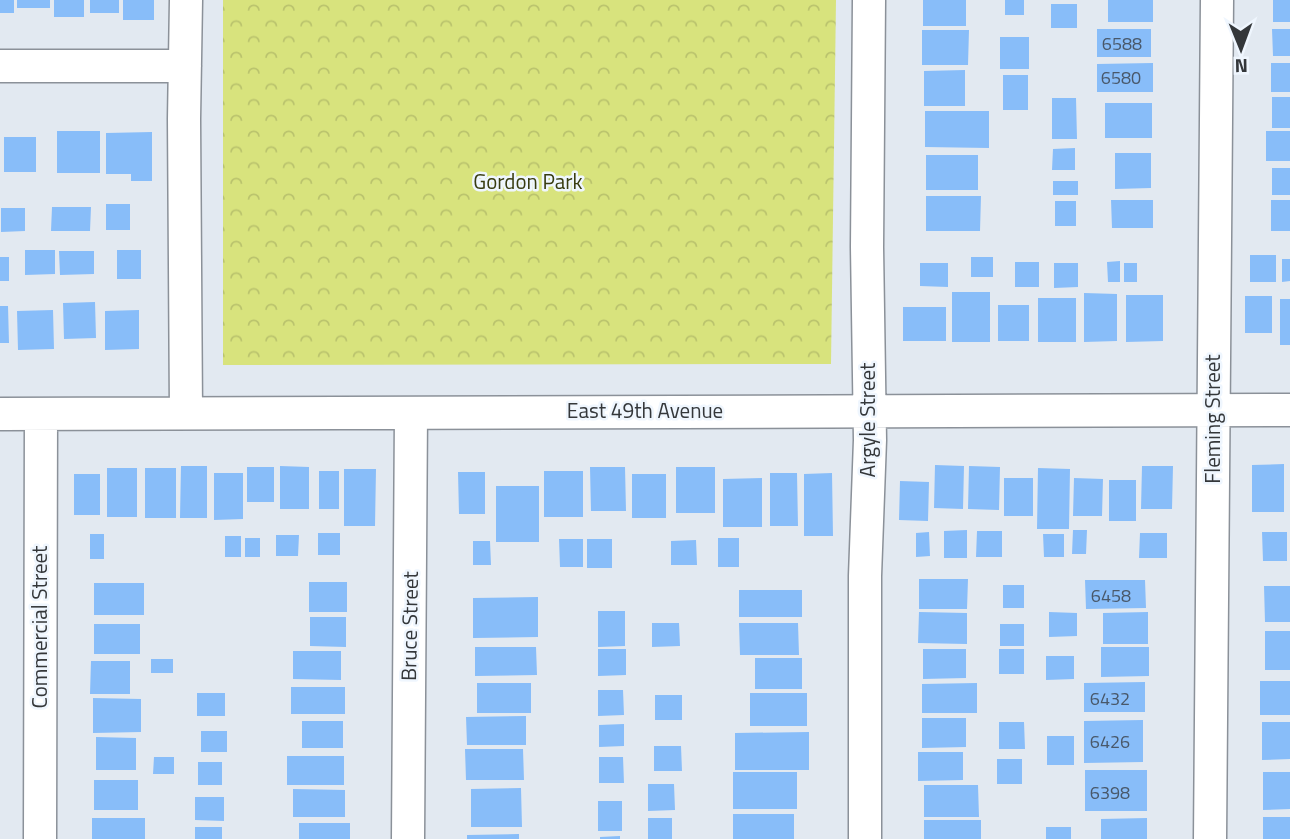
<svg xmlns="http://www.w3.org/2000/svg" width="1290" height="839" viewBox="0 0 1290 839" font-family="'Titillium Web',sans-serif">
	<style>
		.forest { fill: url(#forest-crowns) }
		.building { fill: #88bdf9 }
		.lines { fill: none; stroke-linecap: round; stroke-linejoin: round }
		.minor-casing { stroke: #8b9199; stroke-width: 35 }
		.minor { stroke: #fff; stroke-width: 32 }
		.labels { text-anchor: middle; stroke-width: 5; stroke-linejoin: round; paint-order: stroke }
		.number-label { font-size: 18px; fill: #49586a }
		.park-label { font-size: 21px; fill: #383c10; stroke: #eff6fe }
		.street-label { font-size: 21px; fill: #34373a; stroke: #eff6fe }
	</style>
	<defs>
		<pattern id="forest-crowns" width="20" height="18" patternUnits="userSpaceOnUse" patternTransform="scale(1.75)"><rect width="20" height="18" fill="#d8e37d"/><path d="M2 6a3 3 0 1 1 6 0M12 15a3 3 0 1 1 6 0" fill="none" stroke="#bac36d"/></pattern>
	</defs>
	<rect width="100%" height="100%" fill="#e2e9f1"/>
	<path class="forest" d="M 223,0 L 836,0 L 831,364 L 223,365 Z"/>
	<path class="building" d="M 0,0 L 14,0 L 14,13 L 0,13 Z
		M 17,0 L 50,0 L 50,8 L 17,8 Z
		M 54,0 L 84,0 L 84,17 L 54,17 Z
		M 90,0 L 119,0 L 119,13 L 90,13 Z
		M 123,0 L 154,0 L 154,20 L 123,20 Z
		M 923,0 L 966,0 L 966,26 L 923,26 Z
		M 1005,0 L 1024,0 L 1024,15 L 1005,15 Z
		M 1108,0 L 1153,0 L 1153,22 L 1108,22 Z
		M 1273,0 L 1290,0 L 1290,22 L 1273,22 Z
		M 1051,4 L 1077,4 L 1077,28 L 1051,28 Z
		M 1097,29 L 1151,29 L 1151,57 L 1097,57 Z
		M 1272,29 L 1290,29 L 1290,56 L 1273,56 Z
		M 922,30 L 969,30 L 968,65 L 922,65 Z
		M 1000,37 L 1029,37 L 1029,69 L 1000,69 Z
		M 1153,63 L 1153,92 L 1097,92 L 1097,64 Z
		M 1271,63 L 1290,63 L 1290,92 L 1271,92 Z
		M 965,70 L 965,106 L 924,106 L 924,71 Z
		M 1003,75 L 1028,75 L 1028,110 L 1003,110 Z
		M 1272,97 L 1290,97 L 1290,128 L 1272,128 Z
		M 1052,98 L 1076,98 L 1077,139 L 1052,139 Z
		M 1105,103 L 1152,103 L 1152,138 L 1105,138 Z
		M 925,111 L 989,111 L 989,148 L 925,147 Z
		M 57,131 L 100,131 L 100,173 L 57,173 Z
		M 1266,131 L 1290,131 L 1290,161 L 1266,161 Z
		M 152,132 L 152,181 L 131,181 L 131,174 L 106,174 L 106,133 Z
		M 4,137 L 36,137 L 36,172 L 4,172 Z
		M 1075,148 L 1075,170 L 1052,170 L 1053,149 Z
		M 1115,153 L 1151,153 L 1151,188 L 1115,189 Z
		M 926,155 L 978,155 L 978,190 L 926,190 Z
		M 1272,168 L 1290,168 L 1290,195 L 1272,195 Z
		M 1053,181 L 1078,181 L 1078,195 L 1053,195 Z
		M 926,196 L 981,196 L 980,231 L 926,231 Z
		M 1111,200 L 1153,200 L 1153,228 L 1112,228 Z
		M 1271,200 L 1290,200 L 1290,231 L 1271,231 Z
		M 1055,201 L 1076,201 L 1076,226 L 1055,226 Z
		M 106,204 L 130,204 L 130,230 L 106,230 Z
		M 52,207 L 91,207 L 90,231 L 51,231 Z
		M 1,208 L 25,208 L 25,231 L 1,232 Z
		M 25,250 L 55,250 L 55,274 L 25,275 Z
		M 117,250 L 141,250 L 141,279 L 117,279 Z
		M 59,251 L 94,251 L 94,274 L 60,275 Z
		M 1250,255 L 1276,255 L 1276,282 L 1250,282 Z
		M 0,257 L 9,257 L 9,281 L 0,281 Z
		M 971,257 L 993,257 L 993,277 L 971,277 Z
		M 1282,259 L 1290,259 L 1290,281 L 1282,282 Z
		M 1120,261 L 1120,282 L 1108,282 L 1107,262 Z
		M 1015,262 L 1039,262 L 1039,287 L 1015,287 Z
		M 920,263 L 948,263 L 948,287 L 920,286 Z
		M 1054,263 L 1078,263 L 1078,287 L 1054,288 Z
		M 1124,263 L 1137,263 L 1137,282 L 1124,282 Z
		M 952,292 L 990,292 L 990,342 L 952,342 Z
		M 1084,293 L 1117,294 L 1117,341 L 1084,342 Z
		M 1126,295 L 1163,295 L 1163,341 L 1126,342 Z
		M 1245,296 L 1272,296 L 1272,333 L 1245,333 Z
		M 1038,298 L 1076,298 L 1076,342 L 1038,342 Z
		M 1280,299 L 1290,299 L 1290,345 L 1280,345 Z
		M 95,302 L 96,338 L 64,339 L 63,303 Z
		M 998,305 L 1029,305 L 1029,341 L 998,341 Z
		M 0,306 L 8,306 L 9,343 L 0,343 Z
		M 903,307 L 946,307 L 946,341 L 903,341 Z
		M 53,310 L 54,349 L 18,350 L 17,311 Z
		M 139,310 L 139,349 L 105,350 L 105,311 Z
		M 1284,464 L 1284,512 L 1252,512 L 1252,465 Z
		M 935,465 L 964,466 L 963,509 L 934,508 Z
		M 181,466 L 207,466 L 207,518 L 180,518 Z
		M 280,466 L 309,467 L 309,509 L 280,509 Z
		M 969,466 L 1000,467 L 999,510 L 968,509 Z
		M 1142,466 L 1173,466 L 1172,509 L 1141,509 Z
		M 247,467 L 274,467 L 274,502 L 247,502 Z
		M 590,467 L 625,467 L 626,511 L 591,511 Z
		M 676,467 L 715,467 L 715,513 L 676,513 Z
		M 107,468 L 137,468 L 137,517 L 107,517 Z
		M 145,468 L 176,468 L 176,518 L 145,518 Z
		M 1038,468 L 1070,469 L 1069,529 L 1037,529 Z
		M 344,469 L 376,469 L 375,526 L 344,526 Z
		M 319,471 L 339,471 L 339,509 L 319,509 Z
		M 544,471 L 583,471 L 583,517 L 544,517 Z
		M 458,472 L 485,472 L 485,514 L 459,514 Z
		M 214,473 L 243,473 L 243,519 L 214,520 Z
		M 770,473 L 797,473 L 798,526 L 770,526 Z
		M 832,473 L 833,536 L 804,536 L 804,474 Z
		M 74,474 L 100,474 L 100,515 L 74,515 Z
		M 632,474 L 666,474 L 666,518 L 632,518 Z
		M 762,478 L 762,527 L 723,527 L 723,479 Z
		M 1004,478 L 1033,478 L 1033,516 L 1004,516 Z
		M 1074,478 L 1103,479 L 1102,516 L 1073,516 Z
		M 1109,480 L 1136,480 L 1136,521 L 1109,521 Z
		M 900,481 L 929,482 L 928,521 L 899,520 Z
		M 496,486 L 539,486 L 539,542 L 496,542 Z
		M 967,530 L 967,558 L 944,558 L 944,531 Z
		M 1073,530 L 1087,530 L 1086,554 L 1072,554 Z
		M 977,531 L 1002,531 L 1002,557 L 976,557 Z
		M 929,532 L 930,556 L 916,557 L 916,533 Z
		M 1262,532 L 1287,532 L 1287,561 L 1263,561 Z
		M 318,533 L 340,533 L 340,555 L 318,555 Z
		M 1140,533 L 1167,533 L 1167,558 L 1139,558 Z
		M 90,534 L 104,534 L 104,559 L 90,559 Z
		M 1043,534 L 1064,534 L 1064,557 L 1044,557 Z
		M 276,535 L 299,535 L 298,556 L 276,556 Z
		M 225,536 L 241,536 L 241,557 L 225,557 Z
		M 245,538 L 260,538 L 260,557 L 245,557 Z
		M 718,538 L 739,538 L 739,567 L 718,567 Z
		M 559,539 L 583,539 L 583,567 L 560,567 Z
		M 587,539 L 612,539 L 612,568 L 587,568 Z
		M 696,540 L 697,565 L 671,565 L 671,541 Z
		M 473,541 L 490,541 L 491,565 L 473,565 Z
		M 919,579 L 968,579 L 967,609 L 919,609 Z
		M 1085,580 L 1145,580 L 1146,608 L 1086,609 Z
		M 309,582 L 347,582 L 347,612 L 309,612 Z
		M 94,583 L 144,583 L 144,615 L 94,615 Z
		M 1003,585 L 1024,585 L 1024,608 L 1003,608 Z
		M 1264,586 L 1290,586 L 1290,622 L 1265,622 Z
		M 739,590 L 802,590 L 802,617 L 739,617 Z
		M 538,597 L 538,637 L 473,638 L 473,598 Z
		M 598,611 L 625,611 L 625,646 L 598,647 Z
		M 919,612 L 967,613 L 967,644 L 918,643 Z
		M 1049,612 L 1077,613 L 1077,636 L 1049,637 Z
		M 1148,612 L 1148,644 L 1103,644 L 1103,613 Z
		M 310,617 L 346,617 L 346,647 L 310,646 Z
		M 652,623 L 679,623 L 680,646 L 652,647 Z
		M 739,623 L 798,623 L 799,655 L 740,655 Z
		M 94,624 L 140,624 L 140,654 L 94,654 Z
		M 1000,624 L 1024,624 L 1024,646 L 1000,646 Z
		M 1265,631 L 1290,631 L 1290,670 L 1265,670 Z
		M 475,647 L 536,647 L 537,675 L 475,676 Z
		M 1101,647 L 1149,647 L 1149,676 L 1101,677 Z
		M 598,649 L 626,649 L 626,675 L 598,676 Z
		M 923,649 L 966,649 L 966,678 L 923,679 Z
		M 999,649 L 1024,649 L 1024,674 L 999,674 Z
		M 293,651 L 341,651 L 341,680 L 293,679 Z
		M 1046,656 L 1074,656 L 1074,679 L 1046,680 Z
		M 755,658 L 802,658 L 802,689 L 755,689 Z
		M 151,659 L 173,659 L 173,673 L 151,673 Z
		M 91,661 L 130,661 L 130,694 L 90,694 Z
		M 1260,681 L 1290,681 L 1290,715 L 1260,715 Z
		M 1145,682 L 1145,712 L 1084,712 L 1084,683 Z
		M 477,683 L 531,683 L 531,713 L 477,713 Z
		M 977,683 L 977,713 L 922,713 L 922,684 Z
		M 291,687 L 345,687 L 345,714 L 291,714 Z
		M 598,690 L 623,690 L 624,715 L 598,716 Z
		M 197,693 L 225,693 L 225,716 L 197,716 Z
		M 750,693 L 807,693 L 807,726 L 750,726 Z
		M 655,695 L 682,695 L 682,720 L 655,720 Z
		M 93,698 L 141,699 L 141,732 L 93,733 Z
		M 526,716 L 526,745 L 467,745 L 466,717 Z
		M 922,718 L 966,718 L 966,747 L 922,748 Z
		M 1143,720 L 1143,762 L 1084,763 L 1084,721 Z
		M 302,721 L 343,721 L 343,748 L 302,748 Z
		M 999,722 L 1024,722 L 1025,749 L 999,749 Z
		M 1262,722 L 1290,722 L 1290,759 L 1262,760 Z
		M 624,724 L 624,746 L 599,747 L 599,725 Z
		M 201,731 L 227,731 L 227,752 L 201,752 Z
		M 809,732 L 809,770 L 735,770 L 735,733 Z
		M 1047,736 L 1074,736 L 1074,765 L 1047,765 Z
		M 96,737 L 136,738 L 136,770 L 96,770 Z
		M 654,746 L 681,746 L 682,771 L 654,771 Z
		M 465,749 L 523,749 L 524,780 L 466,780 Z
		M 918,752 L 963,752 L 963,780 L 918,781 Z
		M 287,756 L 344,756 L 344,785 L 287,785 Z
		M 154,757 L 174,757 L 174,774 L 153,774 Z
		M 599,757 L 623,757 L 624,783 L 599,783 Z
		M 997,759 L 1022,759 L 1022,784 L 997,784 Z
		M 198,762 L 222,762 L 222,785 L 198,785 Z
		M 1085,770 L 1147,770 L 1147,811 L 1085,811 Z
		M 733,772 L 797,772 L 797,809 L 733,809 Z
		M 1263,772 L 1290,772 L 1290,809 L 1263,810 Z
		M 94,780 L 138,780 L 138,810 L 94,810 Z
		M 648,784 L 674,784 L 675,810 L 648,811 Z
		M 924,785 L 978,785 L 979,817 L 924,817 Z
		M 521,788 L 522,827 L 471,827 L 471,789 Z
		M 293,789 L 345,790 L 345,817 L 293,817 Z
		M 195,797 L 224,797 L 224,821 L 195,820 Z
		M 598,801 L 622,801 L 622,831 L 598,831 Z
		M 733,814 L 794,814 L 794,839 L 733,839 Z
		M 1263,817 L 1290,817 L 1290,839 L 1263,839 Z
		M 92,818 L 145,818 L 145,839 L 92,839 Z
		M 648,818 L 672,818 L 672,839 L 648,839 Z
		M 1147,818 L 1147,839 L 1101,839 L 1101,819 Z
		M 924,820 L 981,820 L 981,839 L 924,839 Z
		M 299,823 L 350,823 L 350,839 L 299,839 Z
		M 195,827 L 222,827 L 222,839 L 195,839 Z
		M 1046,827 L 1071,827 L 1071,839 L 1046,839 Z
		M 519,834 L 519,839 L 467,839 L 467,835 Z
		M 620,836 L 620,839 L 600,839 L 600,837 Z"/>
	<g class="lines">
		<g class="minor-casing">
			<path id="minor" d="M 186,0 L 184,119 L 186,413
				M 0,66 L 185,66
				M 0,414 L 1290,410
				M 40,839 L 41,414
				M 408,839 L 411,413
				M 865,839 L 865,576 L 870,440 L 867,247 L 869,0
				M 1210,839 L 1217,0"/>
		</g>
		<use href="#minor" class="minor"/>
	</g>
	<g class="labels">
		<g class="number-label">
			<text x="1122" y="50">6588</text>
			<text x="1121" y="84">6580</text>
			<text x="1111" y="602">6458</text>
			<text x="1110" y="705">6432</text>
			<text x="1110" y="748">6426</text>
			<text x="1110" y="799">6398</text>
		</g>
		<g class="park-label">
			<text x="528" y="189">Gordon Park</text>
		</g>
		<g class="street-label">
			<text x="645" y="418">East 49th Avenue</text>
			<text transform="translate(1213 419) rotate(-90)" y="7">Fleming Street</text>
			<text transform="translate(868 420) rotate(-90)" y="7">Argyle Street</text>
			<text transform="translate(410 626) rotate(-89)" y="7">Bruce Street</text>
			<text transform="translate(40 627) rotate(-90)" y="7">Commercial Street</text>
		</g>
	</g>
	<g transform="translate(1241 49) rotate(179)" stroke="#eff6fe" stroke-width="5" paint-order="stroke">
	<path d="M0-5L12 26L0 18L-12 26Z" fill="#34373a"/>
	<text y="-10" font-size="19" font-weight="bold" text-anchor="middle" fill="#34373a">N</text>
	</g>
</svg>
